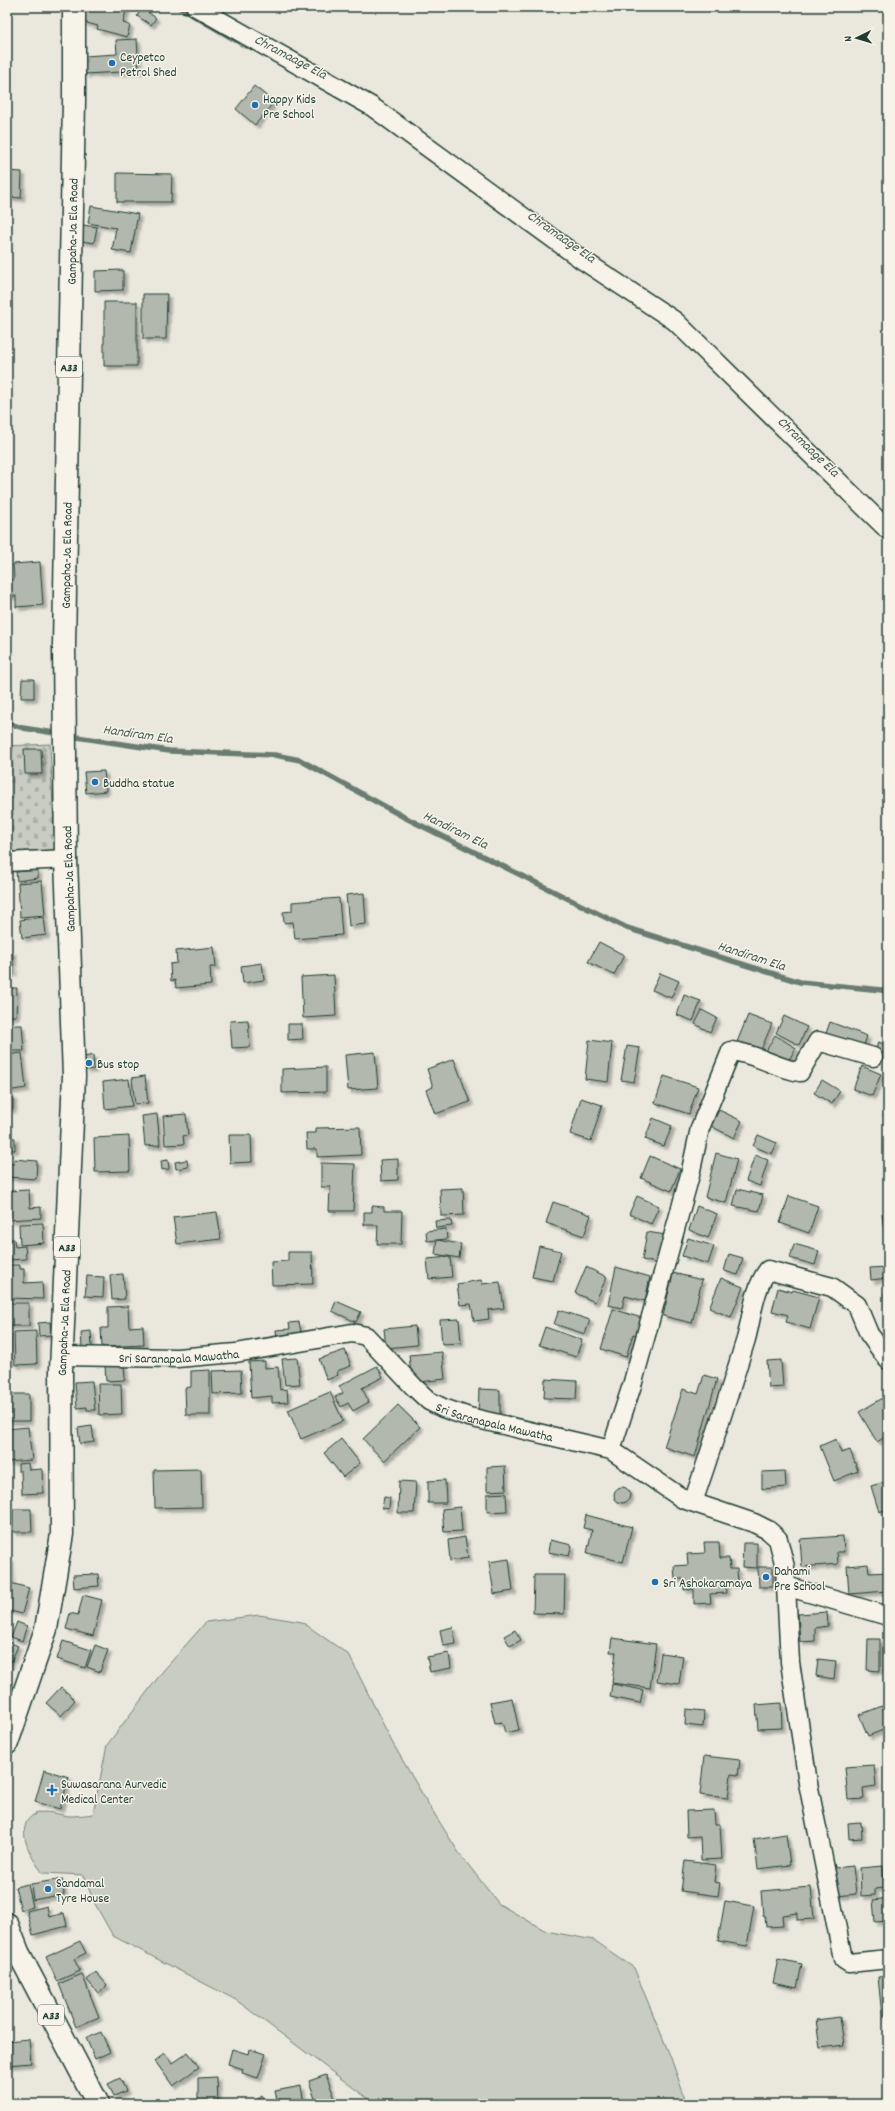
<svg xmlns="http://www.w3.org/2000/svg" width="895" height="2111" viewBox="0 0 895 2111" font-family="Dekko,sans-serif">
	<style>
		.green { fill: #c8ccc1; stroke: #74847a }
		.cemetery { fill: url(#cemetery-stones); stroke: #74847a }
		.lines { fill: none; stroke-linecap: round; stroke-linejoin: round }
		.stream { stroke: #6a7c72; stroke-width: 5.5 }
		.building { fill: #b2b8ae; stroke: #1f3d34; filter: url(#shadow) }
		.minor-casing { stroke: #1f3d34; stroke-width: 21 }
		.trunk-casing { stroke: #1f3d34; stroke-width: 25 }
		.minor { stroke: #f7f3e8; stroke-width: 18 }
		.trunk { stroke: #f7f3e8; stroke-width: 22 }
		.poi-dot { fill: #1f6fb2; stroke: #f7f3e8; stroke-width: 1.5 }
		.labels { text-anchor: middle; stroke-width: 3; stroke-linejoin: round; paint-order: stroke }
		.shield { fill: #f7f3e8; stroke: #60746a; stroke-width: 1 }
		.shield-label { font-size: 12px; font-weight: bold; fill: #1f3d34 }
		.poi-label { font-size: 13px; fill: #1f3d34; stroke: #f7f3e8; text-anchor: start }
		.street-label { font-size: 13px; fill: #1f3d34; stroke: #f7f3e8 }
		.water-label { font-size: 14px; font-style: italic; fill: #445c53; stroke: #f7f3e8 }
	</style>
	<defs>
		<pattern id="cemetery-stones" width="16" height="16" patternUnits="userSpaceOnUse"><rect width="16" height="16" fill="#c8ccc1"/><path d="M2 7V4a2 2 0 0 1 4 0v3zM10 15v-3a2 2 0 0 1 4 0v3z" fill="#abb0a6"/></pattern>
		<filter id="shadow"><feDropShadow dx="3.5" dy="3.5" stdDeviation="1" flood-color="#0004"/></filter>
	</defs>
	<rect width="100%" height="100%" fill="#eae8dd"/>
	<filter id="ink" filterUnits="userSpaceOnUse"><feTurbulence type="fractalNoise" baseFrequency=".025" numOctaves="2"/><feDisplacementMap in="SourceGraphic" scale="8" xChannelSelector="R" yChannelSelector="G"/><feConvolveMatrix kernelMatrix="1 2 1 2 8 2 1 2 1" color-interpolation-filters="sRGB"/></filter>
	<g filter="url(#ink)">
		<path class="green" d="M 259,1615 L 302,1622 L 349,1655 L 392,1742 L 427,1802 L 459,1853 L 499,1904 L 546,1931 L 594,1940 L 634,1968 L 671,2058 L 687,2104 L 375,2104 L 236,2000 L 113,1936 L 95,1904 L 83,1875 L 43,1873 C 32,1860 12,1826 35,1814 C 44,1809 59,1815 69,1816 C 77,1816 86,1815 93,1814 L 107,1745 L 163,1671 L 206,1622 Z"/>
		<path class="cemetery" d="M 50,744 L 55,850 L 7,852 L 7,746 Z"/>
		<g class="lines">
			<path class="stream" d="M 179,7 L 246,46
				M 7,723 L 23,728 L 61,734
				M 70,736 L 169,751 L 275,755 L 300,760 L 404,817 L 627,928 L 800,982 L 882,990 L 888,993"/>
		</g>
		<path class="building" d="M 87,7 L 127,7 L 123,23 L 130,25 L 127,37 L 97,29 L 98,26 L 83,22 Z
			M 142,8 L 156,18 L 151,25 L 137,16 Z
			M 137,39 L 139,71 L 85,74 L 84,56 L 117,54 L 116,40 Z
			M 254,86 L 274,102 L 255,125 L 236,109 Z
			M 7,171 L 22,172 L 21,198 L 7,197 Z
			M 117,173 L 172,174 L 171,202 L 117,202 Z
			M 91,206 L 138,214 L 131,253 L 112,250 L 116,228 L 88,223 Z
			M 83,225 L 97,227 L 94,243 L 81,241 Z
			M 123,270 L 123,290 L 95,291 L 95,271 Z
			M 143,294 L 167,294 L 166,339 L 143,339 Z
			M 104,302 L 137,302 L 137,366 L 104,366 Z
			M 40,562 L 43,605 L 16,607 L 16,596 L 7,596 L 7,580 L 14,579 L 13,564 Z
			M 22,679 L 34,679 L 34,698 L 21,698 Z
			M 24,749 L 41,749 L 42,774 L 25,774 Z
			M 104,771 L 106,791 L 86,793 L 84,772 Z
			M 38,870 L 38,878 L 17,881 L 16,872 Z
			M 42,881 L 45,915 L 20,917 L 18,883 Z
			M 364,893 L 366,924 L 349,926 L 346,895 Z
			M 339,898 L 342,935 L 295,939 L 293,922 L 284,923 L 283,912 L 292,911 L 292,902 Z
			M 44,917 L 46,935 L 22,938 L 20,920 Z
			M 599,942 L 624,955 L 614,975 L 588,962 Z
			M 214,947 L 216,967 L 210,967 L 211,985 L 176,988 L 175,980 L 171,981 L 170,964 L 177,963 L 176,951 Z
			M 7,951 L 13,952 L 13,973 L 7,973 Z
			M 262,963 L 264,980 L 243,983 L 241,966 Z
			M 660,973 L 679,981 L 671,998 L 652,990 Z
			M 334,975 L 336,1016 L 303,1018 L 301,977 Z
			M 7,988 L 17,988 L 16,1016 L 7,1016 Z
			M 684,995 L 701,1001 L 693,1021 L 677,1015 Z
			M 702,1010 L 717,1018 L 710,1032 L 695,1024 Z
			M 748,1015 L 772,1024 L 760,1052 L 737,1042 Z
			M 784,1016 L 807,1027 L 799,1045 L 776,1033 Z
			M 248,1020 L 250,1047 L 232,1048 L 230,1021 Z
			M 830,1022 L 867,1036 L 862,1051 L 825,1036 Z
			M 288,1024 L 302,1024 L 303,1039 L 288,1040 Z
			M 9,1025 L 22,1025 L 24,1051 L 7,1051 Z
			M 775,1035 L 796,1048 L 787,1063 L 766,1051 Z
			M 589,1040 L 612,1043 L 608,1082 L 585,1079 Z
			M 878,1042 L 888,1045 L 888,1060 L 874,1056 Z
			M 627,1046 L 640,1048 L 634,1082 L 621,1080 Z
			M 375,1052 L 378,1088 L 348,1090 L 345,1055 Z
			M 22,1053 L 26,1088 L 7,1091 L 7,1055 Z
			M 93,1055 L 94,1069 L 86,1070 L 84,1057 Z
			M 454,1059 L 470,1102 L 435,1114 L 426,1090 L 433,1087 L 427,1069 Z
			M 862,1066 L 881,1074 L 872,1096 L 853,1089 Z
			M 326,1067 L 326,1092 L 282,1093 L 282,1069 Z
			M 145,1076 L 148,1103 L 135,1104 L 132,1078 Z
			M 664,1076 L 698,1087 L 689,1114 L 655,1103 Z
			M 129,1079 L 132,1106 L 105,1109 L 103,1082 Z
			M 822,1080 L 840,1091 L 832,1104 L 814,1093 Z
			M 7,1096 L 13,1096 L 13,1109 L 7,1109 Z
			M 581,1098 L 602,1105 L 591,1141 L 570,1134 Z
			M 888,1106 L 888,1119 L 883,1116 Z
			M 719,1110 L 742,1121 L 734,1138 L 711,1126 Z
			M 157,1114 L 160,1145 L 145,1146 L 142,1116 Z
			M 186,1114 L 188,1135 L 183,1136 L 184,1144 L 165,1145 L 163,1116 Z
			M 653,1118 L 672,1126 L 664,1146 L 645,1139 Z
			M 360,1127 L 361,1155 L 317,1157 L 317,1149 L 307,1149 L 306,1133 L 316,1133 L 316,1128 Z
			M 229,1135 L 251,1135 L 252,1162 L 230,1163 Z
			M 758,1135 L 777,1143 L 772,1154 L 753,1146 Z
			M 129,1136 L 130,1171 L 95,1172 L 94,1138 Z
			M 7,1137 L 15,1138 L 15,1150 L 7,1150 Z
			M 716,1153 L 737,1159 L 726,1203 L 705,1197 Z
			M 755,1155 L 768,1160 L 760,1186 L 746,1181 Z
			M 650,1156 L 680,1169 L 671,1191 L 641,1178 Z
			M 14,1159 L 37,1161 L 36,1179 L 7,1177 L 7,1163 L 14,1164 Z
			M 398,1159 L 398,1180 L 381,1181 L 380,1160 Z
			M 168,1160 L 169,1169 L 162,1170 L 161,1161 Z
			M 187,1160 L 188,1167 L 176,1169 L 175,1162 Z
			M 321,1163 L 355,1164 L 353,1211 L 329,1211 L 330,1187 L 321,1187 Z
			M 463,1188 L 464,1215 L 441,1216 L 440,1189 Z
			M 737,1189 L 763,1195 L 759,1211 L 733,1206 Z
			M 29,1190 L 30,1208 L 41,1207 L 41,1218 L 7,1220 L 7,1191 Z
			M 637,1196 L 659,1206 L 651,1224 L 629,1214 Z
			M 789,1196 L 818,1206 L 809,1233 L 780,1223 Z
			M 553,1202 L 591,1215 L 584,1236 L 546,1223 Z
			M 372,1206 L 384,1207 L 384,1211 L 402,1211 L 401,1244 L 377,1244 L 378,1225 L 364,1225 L 364,1212 L 372,1212 Z
			M 697,1206 L 717,1214 L 708,1238 L 689,1230 Z
			M 217,1212 L 221,1239 L 177,1244 L 173,1217 Z
			M 882,1214 L 888,1214 L 888,1233 L 884,1233 Z
			M 451,1220 L 452,1226 L 436,1228 L 435,1221 Z
			M 43,1223 L 44,1243 L 20,1245 L 19,1224 Z
			M 446,1229 L 447,1239 L 427,1241 L 426,1231 Z
			M 647,1232 L 666,1235 L 661,1264 L 642,1260 Z
			M 688,1238 L 714,1246 L 708,1264 L 682,1256 Z
			M 7,1239 L 14,1239 L 15,1247 L 25,1246 L 26,1259 L 7,1260 Z
			M 437,1240 L 461,1244 L 459,1258 L 435,1254 Z
			M 794,1244 L 819,1251 L 815,1265 L 790,1258 Z
			M 539,1246 L 561,1251 L 553,1281 L 532,1277 Z
			M 288,1252 L 312,1252 L 313,1284 L 272,1285 L 271,1262 L 288,1261 Z
			M 729,1254 L 743,1258 L 738,1275 L 724,1271 Z
			M 450,1257 L 452,1277 L 429,1279 L 427,1259 Z
			M 886,1260 L 888,1260 L 888,1278 L 871,1280 L 870,1268 L 886,1267 Z
			M 7,1265 L 20,1265 L 20,1269 L 24,1269 L 24,1283 L 42,1282 L 43,1299 L 7,1298 Z
			M 586,1267 L 607,1277 L 595,1302 L 575,1293 Z
			M 616,1267 L 650,1277 L 645,1301 L 625,1296 L 622,1308 L 608,1305 Z
			M 673,1273 L 702,1280 L 692,1323 L 663,1316 Z
			M 123,1274 L 125,1299 L 112,1300 L 110,1275 Z
			M 87,1276 L 104,1277 L 103,1297 L 85,1296 Z
			M 721,1278 L 743,1287 L 731,1317 L 709,1308 Z
			M 481,1280 L 482,1284 L 500,1282 L 504,1308 L 488,1310 L 489,1319 L 474,1321 L 471,1304 L 460,1305 L 457,1284 Z
			M 778,1288 L 792,1292 L 793,1290 L 819,1297 L 810,1329 L 786,1322 L 788,1315 L 772,1311 Z
			M 888,1293 L 888,1310 L 884,1294 Z
			M 336,1301 L 361,1312 L 356,1322 L 332,1311 Z
			M 7,1303 L 29,1303 L 29,1326 L 7,1326 Z
			M 128,1306 L 129,1327 L 143,1326 L 144,1345 L 102,1347 L 101,1328 L 108,1328 L 108,1307 Z
			M 613,1309 L 645,1319 L 640,1336 L 633,1334 L 626,1357 L 601,1349 Z
			M 559,1310 L 590,1320 L 585,1334 L 554,1324 Z
			M 459,1319 L 461,1343 L 442,1344 L 440,1320 Z
			M 50,1322 L 51,1335 L 39,1336 L 38,1323 Z
			M 299,1322 L 302,1338 L 277,1340 L 276,1330 L 290,1329 L 289,1323 Z
			M 415,1326 L 417,1345 L 386,1348 L 384,1329 Z
			M 545,1327 L 582,1340 L 576,1357 L 539,1345 Z
			M 7,1330 L 10,1330 L 10,1363 L 7,1363 Z
			M 36,1331 L 37,1364 L 15,1365 L 14,1332 Z
			M 91,1331 L 92,1347 L 82,1348 L 81,1332 Z
			M 345,1350 L 351,1366 L 337,1371 L 338,1375 L 327,1380 L 319,1359 Z
			M 442,1352 L 445,1379 L 412,1383 L 409,1355 Z
			M 297,1358 L 300,1384 L 285,1385 L 282,1359 Z
			M 781,1360 L 783,1387 L 769,1388 L 767,1361 Z
			M 265,1361 L 265,1368 L 278,1367 L 280,1390 L 287,1389 L 288,1402 L 272,1403 L 272,1396 L 251,1398 L 249,1362 Z
			M 124,1364 L 125,1380 L 106,1381 L 105,1366 Z
			M 377,1366 L 383,1377 L 362,1388 L 369,1402 L 353,1411 L 348,1403 L 341,1407 L 335,1397 L 343,1393 L 339,1386 Z
			M 210,1370 L 210,1415 L 186,1415 L 185,1388 L 191,1387 L 191,1371 Z
			M 241,1370 L 242,1393 L 213,1394 L 212,1371 Z
			M 704,1375 L 717,1379 L 695,1457 L 664,1447 L 683,1389 L 698,1394 Z
			M 545,1379 L 577,1381 L 576,1399 L 544,1398 Z
			M 92,1381 L 95,1410 L 87,1410 L 87,1407 L 77,1408 L 75,1382 Z
			M 98,1384 L 121,1384 L 122,1414 L 99,1415 Z
			M 479,1389 L 500,1390 L 500,1415 L 478,1414 Z
			M 330,1392 L 343,1421 L 301,1439 L 288,1410 Z
			M 7,1394 L 29,1394 L 29,1421 L 7,1421 Z
			M 888,1395 L 888,1435 L 877,1442 L 859,1412 Z
			M 398,1405 L 420,1427 L 384,1461 L 363,1439 Z
			M 92,1426 L 94,1442 L 80,1444 L 78,1428 Z
			M 28,1427 L 32,1460 L 7,1462 L 7,1429 Z
			M 341,1439 L 360,1463 L 343,1477 L 324,1453 Z
			M 836,1439 L 841,1453 L 850,1450 L 858,1471 L 834,1481 L 820,1446 Z
			M 28,1463 L 29,1470 L 42,1469 L 43,1493 L 22,1494 L 21,1471 L 18,1471 L 18,1464 Z
			M 505,1466 L 506,1490 L 487,1491 L 487,1467 Z
			M 201,1469 L 202,1507 L 155,1508 L 154,1470 Z
			M 785,1471 L 786,1487 L 762,1489 L 762,1472 Z
			M 445,1480 L 446,1503 L 428,1503 L 428,1481 Z
			M 399,1481 L 416,1482 L 414,1513 L 398,1513 Z
			M 888,1481 L 888,1509 L 879,1512 L 871,1486 Z
			M614 1495a8 8 0 1 1 16 0a8 8 0 1 1-16 0Z
			M 506,1493 L 507,1511 L 487,1512 L 487,1494 Z
			M 384,1497 L 390,1498 L 389,1509 L 382,1508 Z
			M 460,1507 L 462,1531 L 444,1532 L 442,1509 Z
			M 13,1509 L 31,1509 L 32,1532 L 13,1532 Z
			M 586,1515 L 632,1527 L 623,1562 L 587,1553 L 592,1530 L 583,1528 Z
			M 843,1536 L 844,1552 L 837,1552 L 838,1564 L 802,1567 L 800,1539 Z
			M 465,1537 L 468,1558 L 450,1561 L 448,1540 Z
			M 550,1540 L 572,1545 L 569,1556 L 548,1552 Z
			M 704,1542 L 719,1542 L 720,1558 L 729,1558 L 730,1569 L 737,1569 L 738,1584 L 725,1584 L 726,1593 L 710,1594 L 711,1603 L 694,1604 L 694,1589 L 684,1590 L 683,1579 L 675,1579 L 674,1566 L 688,1565 L 687,1554 L 705,1553 Z
			M 743,1543 L 757,1543 L 757,1568 L 742,1567 Z
			M 10,1558 L 11,1581 L 7,1581 L 7,1559 Z
			M 509,1559 L 513,1591 L 494,1594 L 489,1562 Z
			M 868,1564 L 869,1573 L 888,1572 L 888,1596 L 887,1591 L 849,1594 L 847,1566 Z
			M 758,1567 L 773,1567 L 773,1587 L 759,1587 Z
			M 98,1574 L 99,1586 L 74,1588 L 73,1575 Z
			M 534,1575 L 565,1575 L 564,1614 L 533,1613 Z
			M 7,1582 L 29,1588 L 22,1614 L 7,1610 Z
			M 83,1595 L 102,1600 L 93,1636 L 66,1629 L 70,1613 L 78,1615 Z
			M 827,1612 L 828,1626 L 815,1628 L 815,1641 L 800,1642 L 798,1614 Z
			M 17,1622 L 27,1626 L 22,1641 L 11,1637 Z
			M 453,1627 L 456,1644 L 443,1646 L 440,1630 Z
			M 515,1630 L 521,1640 L 510,1646 L 504,1636 Z
			M 612,1638 L 656,1644 L 650,1688 L 612,1683 L 616,1652 L 610,1652 Z
			M 868,1639 L 880,1639 L 880,1671 L 867,1670 Z
			M 7,1641 L 18,1646 L 9,1666 L 7,1665 Z
			M 63,1641 L 91,1650 L 85,1668 L 57,1659 Z
			M 95,1645 L 108,1650 L 100,1672 L 87,1667 Z
			M 449,1653 L 451,1668 L 430,1672 L 427,1657 Z
			M 661,1653 L 683,1656 L 679,1684 L 657,1681 Z
			M 818,1659 L 836,1661 L 834,1679 L 816,1676 Z
			M 612,1684 L 643,1690 L 640,1703 L 610,1697 Z
			M 61,1687 L 75,1700 L 61,1716 L 46,1703 Z
			M 512,1698 L 519,1730 L 505,1733 L 502,1722 L 495,1723 L 490,1702 Z
			M 781,1703 L 782,1728 L 758,1729 L 756,1705 Z
			M 882,1706 L 888,1721 L 888,1728 L 868,1736 L 859,1715 Z
			M 686,1709 L 704,1711 L 703,1727 L 685,1725 Z
			M 704,1756 L 740,1760 L 738,1775 L 731,1774 L 728,1798 L 700,1795 Z
			M 874,1765 L 876,1786 L 863,1788 L 864,1799 L 848,1800 L 845,1767 Z
			M 44,1770 L 69,1777 L 60,1809 L 35,1802 Z
			M 714,1810 L 715,1824 L 720,1824 L 722,1859 L 701,1860 L 700,1836 L 687,1837 L 686,1811 Z
			M 861,1822 L 862,1838 L 849,1839 L 848,1823 Z
			M 786,1834 L 790,1865 L 758,1869 L 754,1839 Z
			M 685,1861 L 716,1865 L 714,1882 L 720,1883 L 718,1896 L 681,1891 Z
			M 853,1866 L 856,1894 L 837,1896 L 835,1868 Z
			M 883,1866 L 884,1888 L 875,1889 L 875,1895 L 861,1896 L 860,1868 Z
			M 62,1879 L 64,1894 L 33,1900 L 31,1884 Z
			M 28,1884 L 33,1907 L 21,1910 L 15,1887 Z
			M 811,1887 L 814,1919 L 797,1920 L 797,1913 L 782,1915 L 783,1926 L 766,1927 L 765,1916 L 763,1916 L 761,1891 Z
			M 888,1898 L 888,1921 L 875,1922 L 873,1900 Z
			M 725,1901 L 754,1906 L 747,1946 L 718,1941 Z
			M 47,1906 L 49,1917 L 64,1913 L 67,1926 L 33,1935 L 27,1911 Z
			M 80,1941 L 86,1953 L 74,1959 L 80,1971 L 57,1981 L 46,1957 Z
			M 778,1959 L 802,1964 L 797,1988 L 773,1983 Z
			M 96,1972 L 107,1985 L 98,1993 L 87,1980 Z
			M 82,1974 L 99,2017 L 76,2027 L 59,1984 Z
			M 888,1976 L 888,2015 L 882,2016 L 878,1977 Z
			M 840,2017 L 844,2045 L 820,2048 L 816,2020 Z
			M 101,2032 L 110,2052 L 95,2059 L 86,2038 Z
			M 29,2039 L 31,2063 L 7,2065 L 7,2041 Z
			M 232,2049 L 248,2054 L 249,2049 L 266,2054 L 258,2078 L 242,2073 L 243,2069 L 228,2064 Z
			M 188,2052 L 199,2067 L 173,2086 L 155,2061 L 165,2053 L 172,2063 Z
			M 326,2075 L 337,2104 L 327,2104 L 326,2099 L 316,2102 L 309,2081 Z
			M 217,2077 L 218,2104 L 198,2104 L 198,2078 Z
			M 120,2078 L 126,2091 L 114,2096 L 108,2084 Z
			M 301,2086 L 304,2104 L 278,2104 L 275,2091 Z
			M 262,2096 L 268,2104 L 251,2104 Z
			M 179,2099 L 181,2104 L 170,2104 Z"/>
		<g class="lines">
			<g class="minor-casing">
				<g id="minor">
					<path d="M 196,7 L 371,106 L 581,259 L 675,321 L 888,530"/>
					<path d="M 7,862 L 66,859"/>
					<path id="s1" d="M 62,1356 L 177,1358 L 236,1353 L 352,1333 L 366,1336 L 414,1387 L 429,1401 L 443,1408 L 469,1417 L 611,1450 L 683,1499 L 754,1523 L 768,1530 L 778,1539 L 785,1567 L 786,1586 L 888,1616"/>
					<path d="M 611,1450 L 633,1382 L 690,1175 L 700,1128 L 731,1051 C 755,1053 776,1068 800,1072 L 818,1041 L 873,1057"/>
					<path d="M 693,1502 C 712,1448 729,1394 746,1339 C 752,1317 754,1288 768,1270 L 832,1287 L 857,1305 L 869,1334 L 888,1360"/>
					<path d="M 786,1586 L 790,1662 L 808,1783 L 843,1959 L 849,1963 L 888,1959"/>
				</g>
			</g>
			<g class="trunk-casing">
				<g id="trunk">
					<path id="s2" d="M 7,1743 L 46,1629 L 62,1534 L 61,1370 L 74,1076 L 66,859 L 64,645 L 74,100 L 74,7"/>
					<path d="M 7,1924 L 18,1952 L 98,2104"/>
				</g>
			</g>
			<use href="#minor" class="minor"/>
			<use href="#trunk" class="trunk"/>
		</g>
	</g>
	<g class="poi-dot">
		<circle cx="112" cy="63" r="4"/>
		<circle cx="255" cy="105" r="4"/>
		<circle cx="95" cy="782" r="4"/>
		<circle cx="89" cy="1063" r="4"/>
		<circle cx="766" cy="1577" r="4"/>
		<circle cx="655" cy="1582" r="4"/>
		<path d="M50 1784h4v4h4v4h-4v4h-4v-4h-4v-4h4z"/>
		<circle cx="48" cy="1889" r="4"/>
	</g>
	<g class="labels">
		<g class="shield">
			<rect x="56" y="357" width="26" height="20" rx="3"/>
			<rect x="54" y="1237" width="26" height="20" rx="3"/>
			<rect x="38" y="2005" width="26" height="20" rx="3"/>
		</g>
		<g class="shield-label">
			<text x="69" y="371">A33</text>
			<text x="67" y="1251">A33</text>
			<text x="51" y="2019">A33</text>
		</g>
		<g class="poi-label">
			<text x="120" y="61">Ceypetco<tspan x="120" dy="15">Petrol Shed</tspan></text>
			<text x="263" y="103">Happy Kids<tspan x="263" dy="15">Pre School</tspan></text>
			<text x="103" y="787">Buddha statue</text>
			<text x="97" y="1068">Bus stop</text>
			<text x="774" y="1575">Dahami<tspan x="774" dy="15">Pre School</tspan></text>
			<text x="663" y="1587">Sri Ashokaramaya</text>
			<text x="61" y="1788">Suwasarana Aurvedic<tspan x="61" dy="15">Medical Center</tspan></text>
			<text x="56" y="1887">Sandamal<tspan x="56" dy="15">Tyre House</tspan></text>
		</g>
		<g class="street-label">
			<text dy="5" stroke="none"><textPath href="#s2" startOffset="1520">Gampaha-Ja Ela Road</textPath></text>
			<text dy="5" stroke="none"><textPath href="#s2" startOffset="1196">Gampaha-Ja Ela Road</textPath></text>
			<text transform="translate(68 879) rotate(-92)" y="5">Gampaha-Ja Ela Road</text>
			<text dy="5" stroke="none"><textPath href="#s2" startOffset="428">Gampaha-Ja Ela Road</textPath></text>
			<text dy="5" stroke="none"><textPath href="#s1" startOffset="117">Sri Saranapala Mawatha</textPath></text>
			<text dy="5" stroke="none"><textPath href="#s1" startOffset="466">Sri Saranapala Mawatha</textPath></text>
		</g>
		<g class="water-label">
			<text transform="translate(291 56) rotate(28)" y="5">Chramaage Ela</text>
			<text transform="translate(562 236) rotate(35)" y="5">Chramaage Ela</text>
			<text transform="translate(809 446) rotate(44)" y="5">Chramaage Ela</text>
			<text transform="translate(138 733) rotate(8)" y="5">Handiram Ela</text>
			<text transform="translate(456 829) rotate(26)" y="5">Handiram Ela</text>
			<text transform="translate(752 955) rotate(18)" y="5">Handiram Ela</text>
		</g>
	</g>
	<rect width="895" height="2111" fill="none" stroke="#f7f3e8" stroke-width="24"/>
	<rect x="12" y="12" width="871" height="2087" fill="none" stroke="#1f3d34" stroke-width="1.5" filter="url(#ink)"/>
	<g transform="translate(857 38) rotate(265)" stroke="#f7f3e8" stroke-width="3" paint-order="stroke">
	<path d="M0-3L7 15L0 10L-7 15Z" fill="#1f3d34"/>
	<text y="-6" font-size="11" font-weight="bold" text-anchor="middle" fill="#1f3d34">N</text>
	</g>
</svg>
